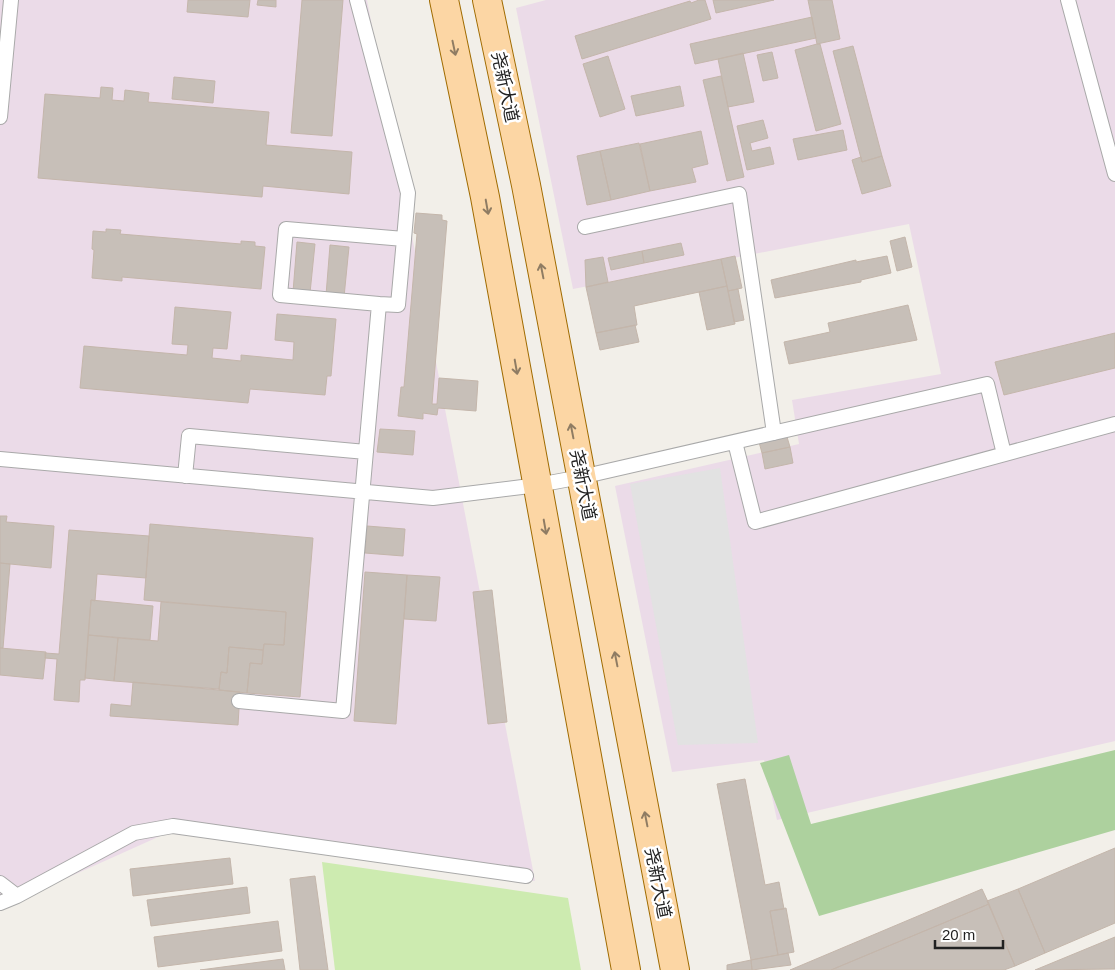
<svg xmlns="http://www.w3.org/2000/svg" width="1115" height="970" viewBox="0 0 1115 970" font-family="Helvetica,'Noto Sans SC',sans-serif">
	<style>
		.industrial { fill: #ebdbe8 }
		.grass { fill: #cdebb0 }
		.forest { fill: #add19e }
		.parking { fill: #e2e2e2 }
		.building { fill: #c7bfb8; stroke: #c4b6ab }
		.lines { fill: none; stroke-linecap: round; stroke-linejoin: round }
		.lane-casing { stroke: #a9a9a9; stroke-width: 16 }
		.primary-casing { stroke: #a06b00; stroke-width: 30 }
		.lane { stroke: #fff; stroke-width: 14 }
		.primary { stroke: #fcd6a4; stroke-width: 28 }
		.oneway { stroke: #8f7c63 }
		.labels { text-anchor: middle; stroke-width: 5; stroke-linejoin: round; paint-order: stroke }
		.street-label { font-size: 18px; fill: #222; stroke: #fff }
	</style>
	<rect width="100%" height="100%" fill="#f2efe9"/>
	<path class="industrial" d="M 0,0 L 367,0 L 535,881 L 167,833 L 0,908 Z
		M 546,0 L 1115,0 L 1115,741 L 777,820 L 764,760 L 672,772 L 615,486 L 799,444 L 792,400 L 941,374 L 909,224 L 573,289 L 516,8 Z"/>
	<path class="grass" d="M 322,862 L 568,898 L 581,970 L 335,970 Z"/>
	<path class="forest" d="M 1115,750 L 1115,830 L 819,916 L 760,763 L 789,755 L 811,824 Z"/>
	<path class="parking" d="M 720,468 L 758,743 L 678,745 L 630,484 Z"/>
	<path class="building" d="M 188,0 L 250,0 L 248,17 L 187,12 Z
		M 258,0 L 276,0 L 276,7 L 257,5 Z
		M 302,0 L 343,0 L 332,136 L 291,133 Z
		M 699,0 L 705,0 L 711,19 L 582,59 L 575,36 L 690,1 L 691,3 Z
		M 713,0 L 774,0 L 716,13 Z
		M 808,0 L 832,0 L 840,39 L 817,44 Z
		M 812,17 L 816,38 L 695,64 L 690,44 Z
		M 817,44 L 820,44 L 841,124 L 816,131 L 795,50 Z
		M 853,46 L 882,156 L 862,162 L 833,51 Z
		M 772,52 L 778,78 L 763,81 L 757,55 Z
		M 743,53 L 754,102 L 728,107 L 718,59 Z
		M 608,56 L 625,109 L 600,117 L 583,64 Z
		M 721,76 L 744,177 L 727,181 L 703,80 Z
		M 174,77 L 215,81 L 213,103 L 172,99 Z
		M 680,86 L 684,106 L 636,116 L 631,96 Z
		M 101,87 L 113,88 L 112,100 L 124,101 L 125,90 L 149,93 L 148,102 L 269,112 L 266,145 L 352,152 L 349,194 L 263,186 L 262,197 L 38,178 L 45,94 L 100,98 Z
		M 763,120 L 768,138 L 750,143 L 752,151 L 770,147 L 774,164 L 747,170 L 737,126 Z
		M 843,130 L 847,150 L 798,160 L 793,139 Z
		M 701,131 L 708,164 L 692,168 L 696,182 L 650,191 L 640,144 Z
		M 639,143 L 650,191 L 611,200 L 600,151 Z
		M 600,151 L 611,200 L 587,205 L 577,156 Z
		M 882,156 L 891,186 L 862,194 L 852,160 L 861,157 L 862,162 Z
		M 416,213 L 442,215 L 442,220 L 447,221 L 432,404 L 437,404 L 439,378 L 478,381 L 476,411 L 438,408 L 437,415 L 423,413 L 423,419 L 398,416 L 401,387 L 404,387 L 417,234 L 414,233 Z
		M 106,229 L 121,230 L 120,234 L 241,244 L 241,241 L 255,242 L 255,246 L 265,247 L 261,289 L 122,277 L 122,281 L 92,278 L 94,250 L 92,249 L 93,231 L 106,232 Z
		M 905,237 L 912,267 L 897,271 L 890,241 Z
		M 297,242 L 315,244 L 310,293 L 293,292 Z
		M 681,243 L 684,255 L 644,263 L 642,251 Z
		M 330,245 L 349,247 L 344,297 L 326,295 Z
		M 642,251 L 644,263 L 611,270 L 608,258 Z
		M 735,256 L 742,288 L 728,291 L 721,259 Z
		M 887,256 L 891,273 L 861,280 L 861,282 L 775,298 L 771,280 L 856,260 L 856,262 Z
		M 603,257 L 608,282 L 586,287 L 585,260 Z
		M 721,259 L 727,286 L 634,306 L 637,325 L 596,333 L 586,287 Z
		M 727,286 L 735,324 L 707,330 L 699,292 Z
		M 738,289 L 744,320 L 734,322 L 728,291 Z
		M 908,305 L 917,340 L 789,364 L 784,342 L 830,332 L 828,323 Z
		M 175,307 L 231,312 L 227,349 L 213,348 L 212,358 L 241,361 L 241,355 L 293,360 L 294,342 L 275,340 L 277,314 L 336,319 L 331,376 L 327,376 L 325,395 L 250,389 L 248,403 L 80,388 L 84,346 L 187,355 L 188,345 L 172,344 Z
		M 635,325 L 639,342 L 600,350 L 596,333 Z
		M 1115,333 L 1115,368 L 1004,395 L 995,362 Z
		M 380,429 L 415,431 L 413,455 L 377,452 Z
		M 787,437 L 790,447 L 762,453 L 759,442 Z
		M 790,447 L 793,463 L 765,469 L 762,453 Z
		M 0,516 L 7,516 L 6,522 L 54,526 L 51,568 L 0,563 Z
		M 150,524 L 313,538 L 300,697 L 247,693 L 250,663 L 262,664 L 264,644 L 284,645 L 286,612 L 144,600 Z
		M 367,526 L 405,529 L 403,556 L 365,553 Z
		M 69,530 L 149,536 L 146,578 L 97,574 L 95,601 L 91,600 L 85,680 L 80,680 L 79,702 L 54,700 L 57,659 L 45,658 L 45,653 L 59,654 Z
		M 0,563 L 10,564 L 3,648 L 0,648 Z
		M 365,572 L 407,575 L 396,724 L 354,721 Z
		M 407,575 L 440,577 L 436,621 L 404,619 Z
		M 492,590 L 507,722 L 488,724 L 473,592 Z
		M 91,600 L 153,606 L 150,640 L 88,635 Z
		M 161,602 L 286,612 L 284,645 L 264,644 L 263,650 L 229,647 L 227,673 L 221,672 L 219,689 L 114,681 L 118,638 L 158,641 Z
		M 88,635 L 118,638 L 114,681 L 85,678 Z
		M 229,647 L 263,650 L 262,664 L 250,663 L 247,693 L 219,690 L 221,672 L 227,673 Z
		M 0,648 L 46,652 L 43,679 L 0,675 Z
		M 133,682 L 240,692 L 238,725 L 110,716 L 111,704 L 131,706 Z
		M 745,779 L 765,885 L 779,882 L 784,909 L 770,911 L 778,955 L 751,960 L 717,784 Z
		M 1115,848 L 1115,923 L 1045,953 L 1018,889 Z
		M 230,858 L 233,884 L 133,896 L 130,869 Z
		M 315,876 L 328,970 L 300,970 L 290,879 Z
		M 247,887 L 250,913 L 151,926 L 147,900 Z
		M 982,889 L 989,904 L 831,970 L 790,970 Z
		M 1018,889 L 1045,953 L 1015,966 L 987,901 Z
		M 989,904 L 1015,966 L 1004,970 L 831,970 Z
		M 786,908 L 794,952 L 778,955 L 770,911 Z
		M 278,921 L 282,951 L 158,967 L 154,937 Z
		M 1115,937 L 1115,969 L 1035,970 Z
		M 788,953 L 791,965 L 752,970 L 751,960 Z
		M 283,959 L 285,970 L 200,970 Z
		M 751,960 L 752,970 L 727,970 L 727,965 Z"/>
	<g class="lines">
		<g class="lane-casing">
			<path id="lane" d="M 1068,0 L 1115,174
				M 0,117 L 11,0
				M 585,227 L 739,194 L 774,433
				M 379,304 L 398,305 L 404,239
				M 735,442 L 755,522 L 1115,424
				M 0,459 L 433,498 L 538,485 L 581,477 L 987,384 L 1004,454
				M 185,476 L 189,436 L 366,452
				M 239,701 L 343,711 L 379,304 L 280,295 L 286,229 L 404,239 L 408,193 L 357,0
				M 0,883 L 17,896
				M 0,903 L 17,896 L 134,833 L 173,826 L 526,876"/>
		</g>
		<g class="primary-casing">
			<path id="primary" d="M 444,0 L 485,197 L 626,970
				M 487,0 L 526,185 L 675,970"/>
		</g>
		<use href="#lane" class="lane"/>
		<use href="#primary" class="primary"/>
	</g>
	<defs><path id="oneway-shaft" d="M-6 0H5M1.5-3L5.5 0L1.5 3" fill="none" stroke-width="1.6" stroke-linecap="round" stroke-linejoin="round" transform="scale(1.25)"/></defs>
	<g class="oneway">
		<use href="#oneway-shaft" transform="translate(454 48) rotate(78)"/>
		<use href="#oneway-shaft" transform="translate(487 207) rotate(80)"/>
		<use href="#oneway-shaft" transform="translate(542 271) rotate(-101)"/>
		<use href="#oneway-shaft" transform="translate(516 367) rotate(80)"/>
		<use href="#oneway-shaft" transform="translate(572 431) rotate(-101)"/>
		<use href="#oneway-shaft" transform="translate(545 527) rotate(80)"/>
		<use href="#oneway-shaft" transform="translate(616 659) rotate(-101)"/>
		<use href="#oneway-shaft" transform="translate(646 819) rotate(-101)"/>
	</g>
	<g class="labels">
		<g class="street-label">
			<text transform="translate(505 87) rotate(78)" y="6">尧新大道</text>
			<text transform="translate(583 485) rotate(79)" y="6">尧新大道</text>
			<text transform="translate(658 883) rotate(79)" y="6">尧新大道</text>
		</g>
	</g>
	<path d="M935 940v8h68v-8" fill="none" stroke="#222222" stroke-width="2.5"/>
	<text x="942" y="940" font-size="15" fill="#222222" stroke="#ffffff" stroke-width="4" paint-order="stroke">20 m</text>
</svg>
